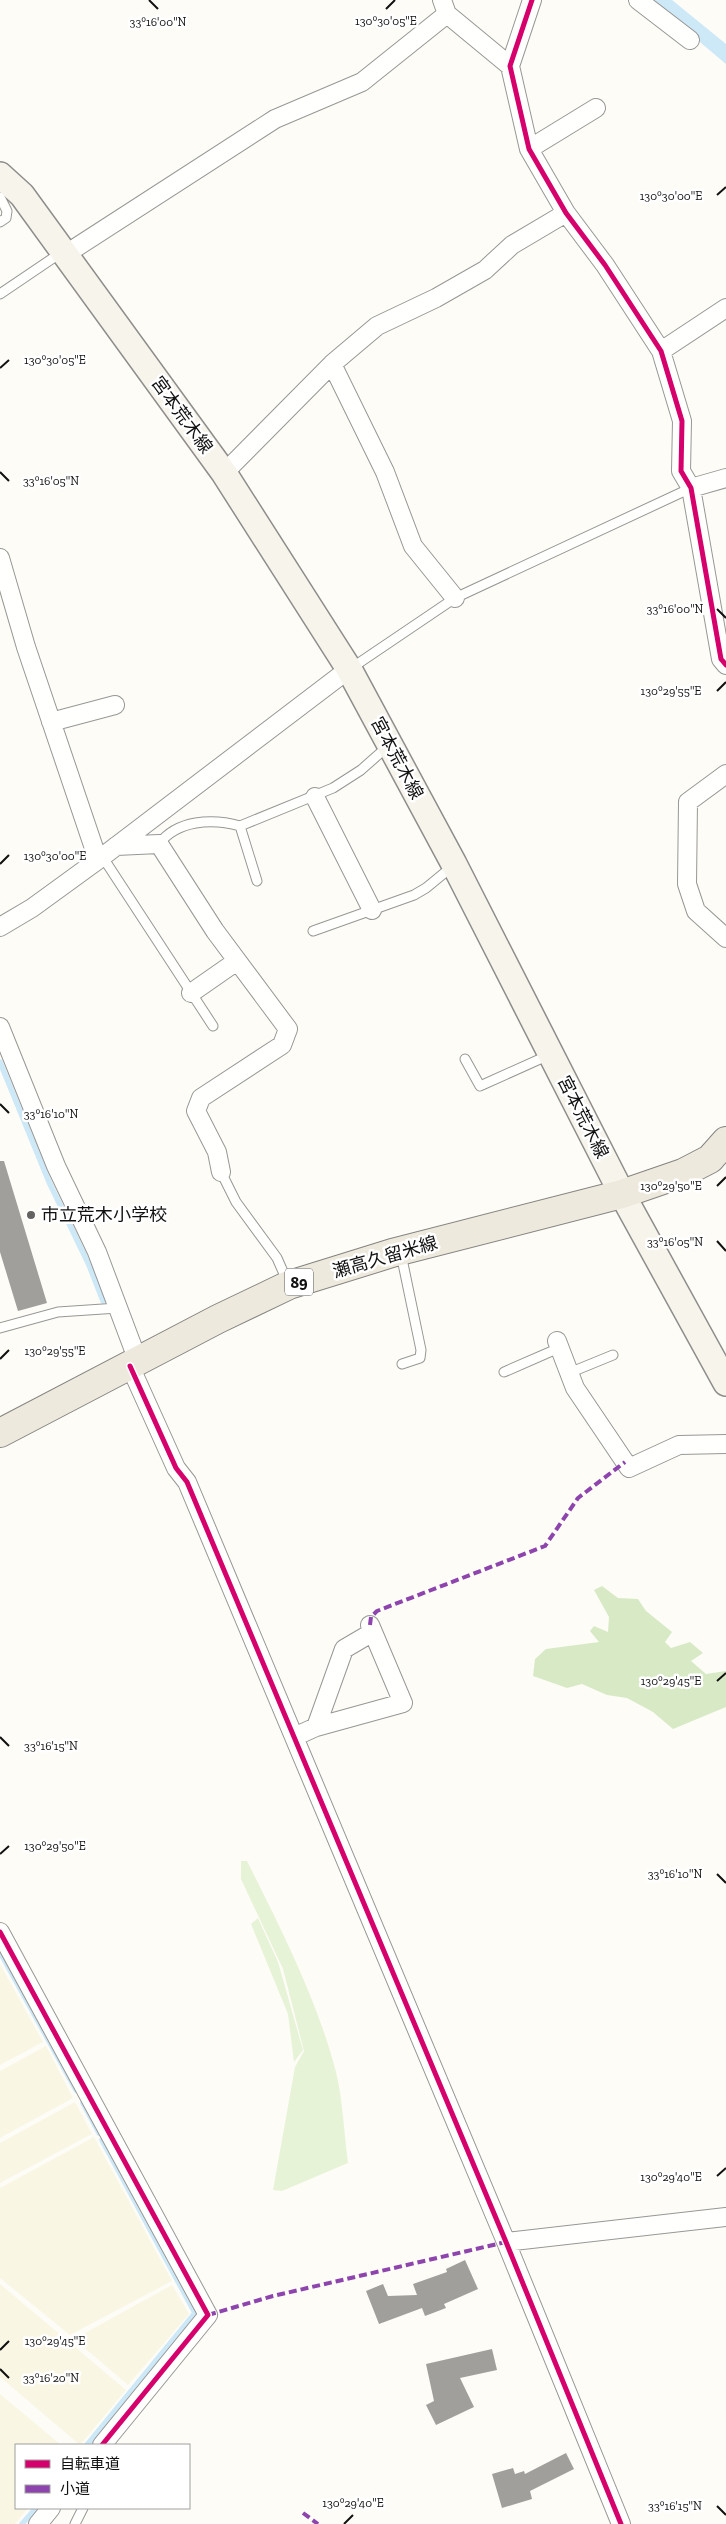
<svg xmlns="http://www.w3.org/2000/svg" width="726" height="2524" viewBox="0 0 726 2524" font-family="'Zilla Slab','Noto Sans JP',serif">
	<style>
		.farmland { fill: #f9f7e4 }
		.green { fill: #e7f3d7 }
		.forest { fill: #d8eac5 }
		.water { fill: #cde8f7 }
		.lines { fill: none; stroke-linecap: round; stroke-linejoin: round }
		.stream { stroke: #cde8f7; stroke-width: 5.5 }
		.building { fill: #a19f9c }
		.lane-casing { stroke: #979795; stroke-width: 11 }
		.street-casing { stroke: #979795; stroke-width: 20 }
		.secondary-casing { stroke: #8e8d8b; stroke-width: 28 }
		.primary-casing { stroke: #858482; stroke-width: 30 }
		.lane { stroke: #fffffe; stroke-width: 9 }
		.street { stroke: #fffffe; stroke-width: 18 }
		.secondary { stroke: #f6f4eb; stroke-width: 25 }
		.primary { stroke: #ede9dc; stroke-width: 28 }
		.quiet { stroke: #8e44ad; stroke-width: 4; stroke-dasharray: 8 4; stroke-linecap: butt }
		.cycleway-casing { stroke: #fff; stroke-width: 8 }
		.cycleway { stroke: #d6006c; stroke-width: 5 }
		.ticks { fill: none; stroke: #111; stroke-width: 2 }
		.poi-dot { fill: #646362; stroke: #fff; stroke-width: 2 }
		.labels { text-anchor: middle; stroke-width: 5; stroke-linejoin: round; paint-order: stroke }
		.shield { fill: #fff; stroke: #585858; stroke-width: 1 }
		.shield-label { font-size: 16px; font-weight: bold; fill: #111 }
		.street-label { font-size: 18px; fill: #111; stroke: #fff }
		.poi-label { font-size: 18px; fill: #111; stroke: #fff; text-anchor: start }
		.ticks-label { font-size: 12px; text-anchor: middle; fill: #111; stroke: #fff; stroke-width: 5; stroke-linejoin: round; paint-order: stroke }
	</style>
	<rect width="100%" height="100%" fill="#fdfcf7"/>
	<path class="farmland" d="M 0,1964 L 43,2042 L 0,2065 Z
		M 46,2046 L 73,2098 L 0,2138 L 0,2071 Z
		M 75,2102 L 92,2134 L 0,2183 L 0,2143 Z
		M 94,2137 L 172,2281 L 70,2335 L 0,2278 L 0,2188 Z
		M 0,2284 L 126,2390 L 80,2445 L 0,2377 Z
		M 172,2285 L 189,2314 L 128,2385 L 74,2339 Z
		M 0,2394 L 61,2445 L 16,2445 L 16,2508 L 28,2508 L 15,2524 L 0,2524 Z"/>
	<path class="green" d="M 241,1861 L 247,1861 C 281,1929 317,1999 336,2072 C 343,2101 344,2133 348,2163 L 282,2191 L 273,2190 L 295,2067 L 304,2051 L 283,1969 L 241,1879 Z
		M 258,1918 L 278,1962 L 303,2050 L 294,2062 L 288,2014 L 251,1924 Z"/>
	<path class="forest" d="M 602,1586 L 618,1598 L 638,1599 L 646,1611 L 672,1632 L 665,1642 L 671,1648 L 690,1642 L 703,1653 L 691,1661 L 706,1674 L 726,1671 L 726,1707 L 673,1729 L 653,1712 L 627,1698 L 607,1695 L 582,1684 L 567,1688 L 533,1676 L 535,1659 L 546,1649 L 599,1642 L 590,1631 L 594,1626 L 608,1632 L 609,1617 L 594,1590 Z"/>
	<path class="water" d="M 650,0 L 672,0 L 726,44 L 726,64 Z"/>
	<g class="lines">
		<path class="stream" d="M 0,1062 L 49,1182 L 89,1265 L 103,1301
			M 0,1952 L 76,2090
			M 83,2103 L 99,2133
			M 87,2445 L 195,2313 L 102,2140
			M 22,2524 L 36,2508"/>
	</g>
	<path class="building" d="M 0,1161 L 4,1161 L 47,1303 L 18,1311 L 0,1252 Z
		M 465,2260 L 478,2289 L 444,2304 L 446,2308 L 425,2316 L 422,2308 L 379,2324 L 366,2291 L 383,2284 L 388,2296 L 417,2295 L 413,2284 L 447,2272 L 446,2269 Z
		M 492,2349 L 497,2370 L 460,2378 L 474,2407 L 436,2425 L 426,2405 L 434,2401 L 426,2364 Z
		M 566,2453 L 574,2469 L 530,2491 L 532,2499 L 502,2508 L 492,2474 L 513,2468 L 515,2474 L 524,2471 L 525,2474 Z"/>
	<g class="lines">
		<g class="lane-casing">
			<path id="lane" d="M 0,197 L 7,211 L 6,218 L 0,222
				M 0,294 L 62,252
				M 350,669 L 455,598 L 691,488
				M 240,826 L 333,788 L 361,770 L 388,746
				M 159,844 C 177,820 212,818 240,826 L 257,881
				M 102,856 L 213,1026
				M 313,931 L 414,895 L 426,888 L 454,865
				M 465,1059 L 480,1086 L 549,1055
				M 221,1172 L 236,1202 L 277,1258 L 288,1283
				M 401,1254 L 421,1350 L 420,1358 L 402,1364
				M 0,1328 L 58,1312 L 118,1308
				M 504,1372 L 559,1348
				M 569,1373 L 613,1355
				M 75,2524 L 83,2508"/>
		</g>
		<g class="street-casing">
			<path id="street" d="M 442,0 L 447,14 L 510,66
				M 532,0 L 510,66 L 529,149 L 566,213 L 605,265 L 661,351 L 682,421 L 681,471 L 691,488 L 721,659 L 726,665
				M 638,0 L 690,40
				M 529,149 L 596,108
				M 66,254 L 275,119 L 362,82 L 447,14
				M 661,351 L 726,308
				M 332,364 L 385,472 L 413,546 L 455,598
				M 224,473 L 332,364 L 377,326 L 436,298 L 485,270 L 512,245 L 566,213
				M 691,488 L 726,478
				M 0,558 L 26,647 L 98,860
				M 51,722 L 115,705
				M 726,774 L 688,802 L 687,884 L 696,911 L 726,938
				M 315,797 L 372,910
				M 116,846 L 159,844 L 215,931 L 288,1029 L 282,1045 L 201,1098 L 196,1111 L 217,1152 L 221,1172
				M 0,927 L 32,908 L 98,860 L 349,669
				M 191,993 L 237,961
				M 0,1027 L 56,1166 L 97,1252 L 138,1361
				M 557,1341 L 575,1388 L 629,1468 L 679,1445 L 726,1444
				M 130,1366 L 176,1468 L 187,1482 L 506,2242 L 621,2524
				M 316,1727 L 344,1649 L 373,1632
				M 294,1737 L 316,1727 L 403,1703 L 370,1625
				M 0,1932 L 208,2315 L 102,2445
				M 506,2242 L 726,2217
				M 38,2524 L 51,2508"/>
		</g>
		<g class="secondary-casing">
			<path id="secondary" d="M 0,175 L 22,195 L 224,473 L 349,669 L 454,864 L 622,1194 L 726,1383"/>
		</g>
		<g class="primary-casing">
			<path id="primary" d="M 0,1433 L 218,1319 L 289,1285 L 392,1253 L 622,1194 L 683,1173 L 710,1159 L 726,1141"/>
		</g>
		<use href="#lane" class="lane"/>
		<use href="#street" class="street"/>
		<use href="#secondary" class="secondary"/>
		<use href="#primary" class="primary"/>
		<path class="quiet" d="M 370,1625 L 371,1617 L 377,1611 L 545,1546 L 578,1498 L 625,1462
			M 208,2315 L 273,2296 L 506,2242
			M 303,2513 L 318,2524"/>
		<g class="cycleway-casing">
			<path id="cycleway" d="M 532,0 L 510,66 L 529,149 L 566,213 L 605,265 L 661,351 L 682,421 L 681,471 L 691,488 L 721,659 L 726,665
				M 130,1366 L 176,1468 L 187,1482 L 506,2242 L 621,2524
				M 0,1932 L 208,2315 L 102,2445"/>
		</g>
		<use href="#cycleway" class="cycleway"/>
	</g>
	<path class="ticks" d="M 149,0 L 158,9M 386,9 L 395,0M 717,195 L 726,187M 0,368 L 9,360M 0,472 L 9,481M 717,609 L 726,618M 717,691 L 726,682M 0,864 L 9,855M 0,1104 L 9,1113M 717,1186 L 726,1177M 717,1241 L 726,1251M 0,1359 L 9,1350M 717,1681 L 726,1673M 0,1737 L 9,1746M 0,1854 L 9,1846M 717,1874 L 726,1883M 717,2176 L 726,2168M 0,2350 L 9,2341M 0,2369 L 9,2378M 717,2506 L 726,2515M 344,2524 L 353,2515"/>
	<circle class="poi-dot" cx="31" cy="1215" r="5"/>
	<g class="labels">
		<rect class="shield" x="285" y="1268.5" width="28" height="27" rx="4"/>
		<g class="shield-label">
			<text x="299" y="1288">89</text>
		</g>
		<g class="street-label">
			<text transform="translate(182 415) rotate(54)" y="6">宮本荒木線</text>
			<text transform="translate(397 758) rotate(62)" y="6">宮本荒木線</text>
			<text transform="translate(583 1117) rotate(63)" y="6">宮本荒木線</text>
			<text transform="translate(385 1257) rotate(-16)" y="6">瀬高久留米線</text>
		</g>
		<g class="poi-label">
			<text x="41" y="1221">市立荒木小学校</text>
		</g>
	</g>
	<g class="ticks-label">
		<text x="386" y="25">130°30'05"E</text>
		<text x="158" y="26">33°16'00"N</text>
		<text x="671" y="200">130°30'00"E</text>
		<text x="55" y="364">130°30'05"E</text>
		<text x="51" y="485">33°16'05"N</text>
		<text x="675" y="613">33°16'00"N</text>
		<text x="671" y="695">130°29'55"E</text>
		<text x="55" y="860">130°30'00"E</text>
		<text x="51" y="1118">33°16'10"N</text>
		<text x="671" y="1190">130°29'50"E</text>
		<text x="675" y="1246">33°16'05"N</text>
		<text x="55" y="1355">130°29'55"E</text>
		<text x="671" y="1685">130°29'45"E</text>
		<text x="51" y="1750">33°16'15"N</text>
		<text x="55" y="1850">130°29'50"E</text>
		<text x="675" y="1878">33°16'10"N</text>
		<text x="671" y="2181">130°29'40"E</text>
		<text x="55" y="2345">130°29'45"E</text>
		<text x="51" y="2382">33°16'20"N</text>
		<text x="353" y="2507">130°29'40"E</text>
		<text x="675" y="2510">33°16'15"N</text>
	</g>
	<rect x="15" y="2444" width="175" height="65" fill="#ffffff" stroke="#a0a0a0"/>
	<rect x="25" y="2460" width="25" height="8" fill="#d6006c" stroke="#a0a0a0"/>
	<text x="60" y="2469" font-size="15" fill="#111111">自転車道</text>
	<rect x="25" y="2485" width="25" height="8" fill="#8e44ad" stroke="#a0a0a0"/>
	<text x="60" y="2494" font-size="15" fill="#111111">小道</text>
</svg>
